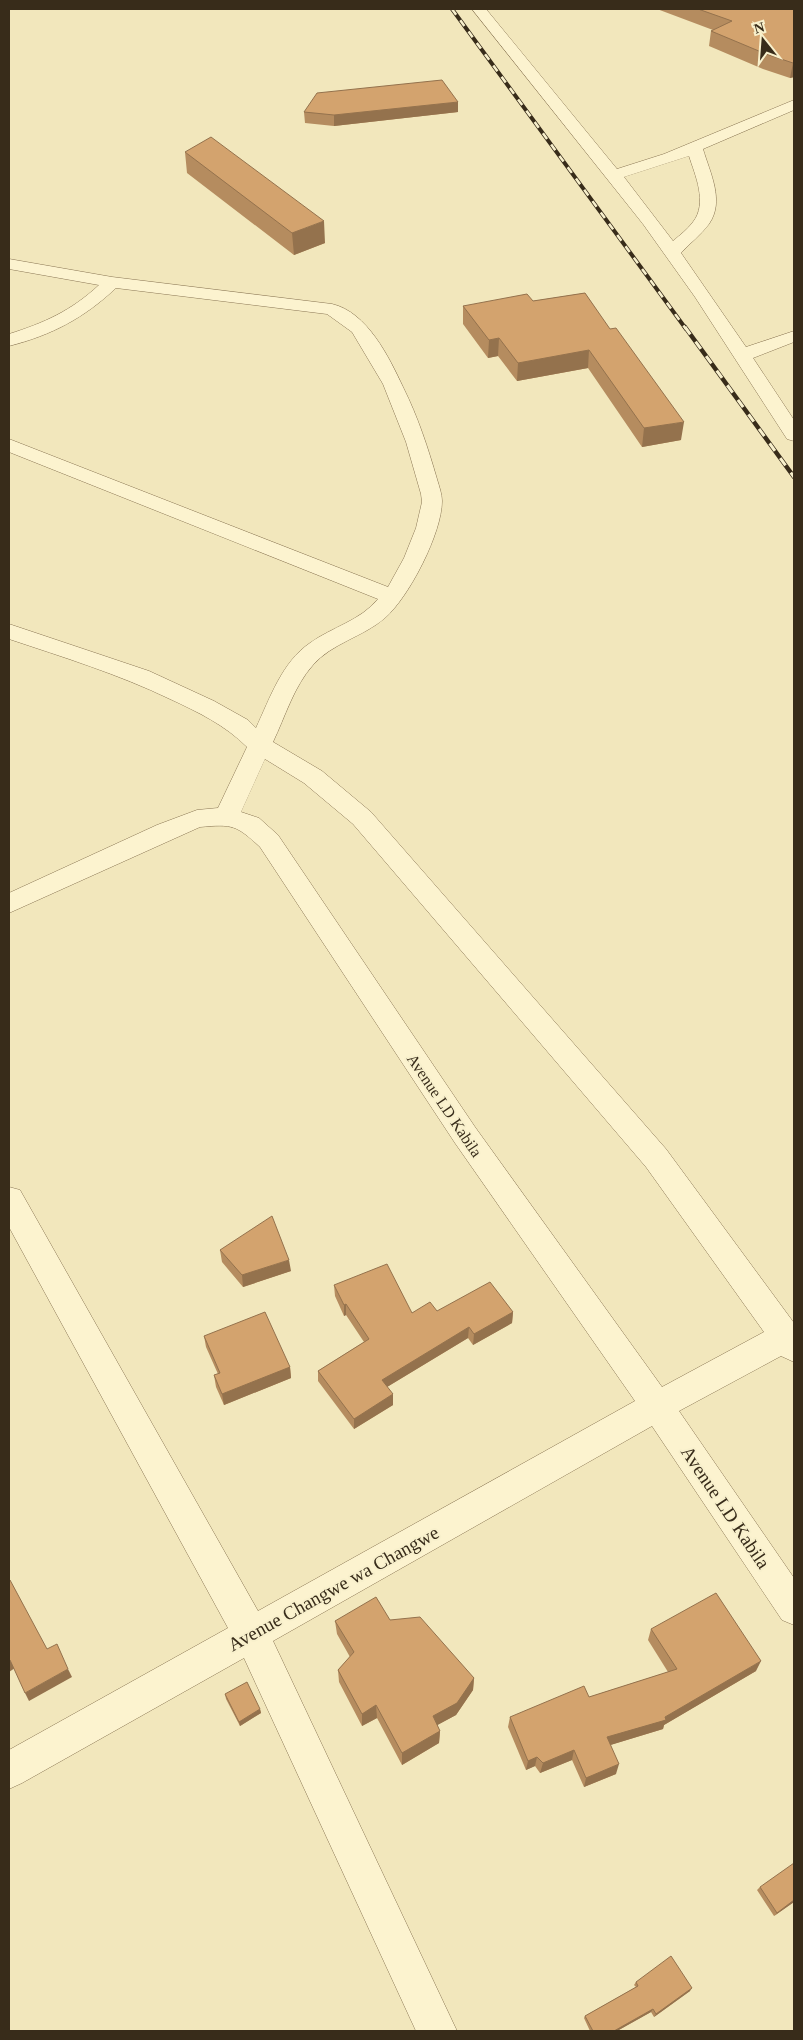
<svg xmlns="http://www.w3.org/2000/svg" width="803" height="2040" viewBox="0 0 803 2040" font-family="'Times New Roman',serif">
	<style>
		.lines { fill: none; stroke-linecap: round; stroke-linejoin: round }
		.minor-casing { stroke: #8a7654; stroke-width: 1 }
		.minor { fill: #fcf3cf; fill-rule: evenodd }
		.rail-far1-casing { stroke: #382c1a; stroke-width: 4 }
		.rail-casing { stroke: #382c1a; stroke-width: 4.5 }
		.rail-far1 { stroke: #f8f0cc; stroke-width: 2.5; stroke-dasharray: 7; stroke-linecap: butt }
		.rail { stroke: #f8f0cc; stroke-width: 3; stroke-dasharray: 9; stroke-linecap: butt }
		.wall { fill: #b58c5f }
		.shaded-wall { fill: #94724d }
		.building { fill: #d3a36e; stroke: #94724d }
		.labels { text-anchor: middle; stroke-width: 4; stroke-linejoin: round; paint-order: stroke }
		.street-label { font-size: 16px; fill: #382c1a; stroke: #f8f0cc }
		.near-street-label { font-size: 19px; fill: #382c1a; stroke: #f8f0cc }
	</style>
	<rect width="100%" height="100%" fill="#f2e7bc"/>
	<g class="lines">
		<g class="minor-casing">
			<path id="minor" d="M 472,9 L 486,9 L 617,169 L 664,154 L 794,100 L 794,110 L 703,149 C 710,173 725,201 709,224 C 701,235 690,243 681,253 L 746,347 L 794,331 L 794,342 L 753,358 L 794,420 L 794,441 L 787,439 L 695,297 L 643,224 ZM 689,156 C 695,175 708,203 693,222 C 688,229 680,235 673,241 L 624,177 Z
				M 9,259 L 112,277 L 332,304 C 367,312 389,357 403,387 C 418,417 428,448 437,479 C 439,486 442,494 442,501 C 442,533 409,597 385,618 C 363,637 332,643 313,665 C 294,686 285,717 273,742 L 322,771 L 371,812 L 666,1149 L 794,1323 L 794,1362 L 781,1356 L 679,1411 L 794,1578 L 794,1625 L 782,1620 L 652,1426 L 273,1641 L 457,2031 L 416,2031 L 244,1658 L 22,1783 L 9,1789 L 9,1750 L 228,1628 L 9,1227 L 9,1187 L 20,1190 L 258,1611 L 635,1401 L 455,1143 L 260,847 C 236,825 233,824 200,827 L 9,913 L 9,893 L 157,825 L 197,810 L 218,808 L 247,747 C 225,725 198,712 170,699 C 118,674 63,657 9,639 L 9,624 L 149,671 L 214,701 L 248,720 L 256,728 C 270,698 282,662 310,643 C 332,627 360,621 378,599 L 9,452 L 9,439 L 388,587 L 404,558 L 416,528 L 422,502 L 421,494 L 406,442 L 383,384 L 352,332 L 327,314 L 116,288 C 84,318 52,335 9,346 L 9,334 C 44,323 71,311 99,285 L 9,269 ZM 265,759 L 304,783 L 353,824 L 646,1167 L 764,1332 L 662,1387 L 475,1127 L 278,835 L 259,818 L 241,812 Z"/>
		</g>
		<use href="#minor" class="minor"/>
		<g class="rail-far1-casing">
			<path id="rail-far1" d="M 452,9 L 686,329"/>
		</g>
		<g class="rail-casing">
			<path id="rail" d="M 685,327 L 794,477"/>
		</g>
		<use href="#rail-far1" class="rail-far1"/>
		<use href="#rail" class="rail"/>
	</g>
	<path class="wall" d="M 657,9 L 794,9 L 794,77 L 790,78 L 763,69 L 709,46 L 711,31 L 713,30 Z
		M 458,102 L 458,112 L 334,126 L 305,123 L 304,112 Z
		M 185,152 L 325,243 L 294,255 L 187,173 Z
		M 585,293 L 681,440 L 642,447 L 588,368 L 517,381 L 498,356 L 488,358 L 463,324 L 463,306 L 533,301 Z
		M 220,1250 L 291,1271 L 243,1287 L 222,1262 Z
		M 334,1285 L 412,1313 L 437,1311 L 513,1312 L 512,1323 L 473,1345 L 468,1338 L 387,1387 L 393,1405 L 354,1429 L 318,1381 L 318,1371 L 364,1342 L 346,1315 L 344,1316 L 335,1296 Z
		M 204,1336 L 290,1367 L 291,1378 L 224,1405 L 216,1387 L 214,1375 L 218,1374 L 206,1347 Z
		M 390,1620 L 474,1678 L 473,1690 L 456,1715 L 437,1725 L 440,1731 L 439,1743 L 402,1765 L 377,1718 L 362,1726 L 339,1682 L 338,1670 L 350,1657 L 337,1634 L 335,1621 Z
		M 651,1629 L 756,1671 L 664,1725 L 663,1729 L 610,1745 L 616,1774 L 584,1787 L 572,1760 L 540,1773 L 535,1766 L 526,1770 L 508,1727 L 510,1717 L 589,1697 L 668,1672 L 648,1640 Z
		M 225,1694 L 260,1709 L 261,1713 L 240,1726 L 226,1699 Z
		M 760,1887 L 794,1902 L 774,1916 L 757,1890 Z
		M 636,1982 L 690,1991 L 654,2017 L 651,2012 L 617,2031 L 590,2031 L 584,2018 L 585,2016 L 636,1987 L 634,1985 Z"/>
	<path class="shaded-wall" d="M 794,62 L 794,77 L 790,78 L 793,63 Z
		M 458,102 L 458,112 L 334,126 L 334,115 Z
		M 324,221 L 325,243 L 294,255 L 292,233 Z
		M 499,338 L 498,356 L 488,358 L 489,340 Z
		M 589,350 L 588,368 L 517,381 L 518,363 Z
		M 684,422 L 681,440 L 642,447 L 644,428 Z
		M 289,1260 L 291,1271 L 243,1287 L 242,1275 Z
		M 346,1304 L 346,1315 L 344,1316 L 344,1305 Z
		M 513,1312 L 512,1323 L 473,1345 L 474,1334 Z
		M 469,1327 L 468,1338 L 382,1390 L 382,1380 Z
		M 290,1367 L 291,1378 L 224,1405 L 222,1394 Z
		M 393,1394 L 393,1405 L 354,1429 L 354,1419 Z
		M 10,1660 L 15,1668 L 9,1672 L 9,1661 Z
		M 761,1661 L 756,1671 L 664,1725 L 663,1729 L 604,1747 L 607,1737 L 665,1717 Z
		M 68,1669 L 72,1677 L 29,1701 L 25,1693 Z
		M 474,1678 L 473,1690 L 456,1715 L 432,1728 L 433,1716 Z
		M 376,1705 L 377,1718 L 362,1726 L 362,1714 Z
		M 260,1709 L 261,1713 L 240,1726 L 239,1722 Z
		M 440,1731 L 439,1743 L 402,1765 L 402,1753 Z
		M 574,1750 L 572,1760 L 540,1773 L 543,1763 Z
		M 537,1757 L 535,1766 L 526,1770 L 528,1761 Z
		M 619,1764 L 616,1774 L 584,1787 L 586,1778 Z
		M 794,1900 L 794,1902 L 774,1916 L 777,1913 Z
		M 692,1988 L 690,1991 L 654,2017 L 656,2014 Z
		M 653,2009 L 651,2012 L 617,2031 L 614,2031 Z"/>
	<path class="building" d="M 698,9 L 794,9 L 794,62 L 793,63 L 766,54 L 711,31 L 732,21 Z
		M 442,80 L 458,102 L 334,115 L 304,112 L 317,93 Z
		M 211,137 L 324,221 L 292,233 L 185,152 Z
		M 585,293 L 610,329 L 616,328 L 684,422 L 644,428 L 589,350 L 518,363 L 499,338 L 489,340 L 463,306 L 527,294 L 533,301 Z
		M 272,1216 L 289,1260 L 242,1275 L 220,1250 Z
		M 387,1264 L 412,1313 L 430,1302 L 437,1311 L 490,1282 L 513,1312 L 474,1334 L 469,1327 L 382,1380 L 393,1394 L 354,1419 L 318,1371 L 369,1339 L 346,1304 L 344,1305 L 334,1285 Z
		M 265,1312 L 290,1367 L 222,1394 L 214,1375 L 220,1373 L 204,1336 Z
		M 10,1580 L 47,1649 L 57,1644 L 68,1669 L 25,1693 L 10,1660 L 9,1661 L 9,1581 Z
		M 716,1593 L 761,1661 L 665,1717 L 666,1720 L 607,1737 L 619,1764 L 586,1778 L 574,1750 L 543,1763 L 537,1757 L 528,1761 L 510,1717 L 584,1686 L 589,1697 L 677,1669 L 651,1629 Z
		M 376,1597 L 390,1620 L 420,1617 L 474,1678 L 457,1703 L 433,1716 L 440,1731 L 402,1753 L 376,1705 L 362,1714 L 338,1670 L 354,1652 L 335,1621 Z
		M 247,1682 L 260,1709 L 239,1722 L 225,1694 Z
		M 794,1863 L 794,1900 L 777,1913 L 760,1887 Z
		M 671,1956 L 692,1988 L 656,2014 L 653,2009 L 614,2031 L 593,2031 L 585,2016 L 638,1986 L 636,1982 Z"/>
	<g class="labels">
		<g class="street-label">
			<text transform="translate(445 1105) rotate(56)" y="6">Avenue LD Kabila</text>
		</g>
		<g class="near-street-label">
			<text transform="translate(726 1507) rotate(56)" y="7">Avenue LD Kabila</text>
			<text transform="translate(333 1588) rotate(-29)" y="7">Avenue Changwe wa Changwe</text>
		</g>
	</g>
	<rect width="803" height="2040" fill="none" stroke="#382c1a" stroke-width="20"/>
	<g transform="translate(763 40) rotate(343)" stroke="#f8f0cc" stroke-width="4" paint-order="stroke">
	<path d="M0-4L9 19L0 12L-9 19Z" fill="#382c1a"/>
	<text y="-8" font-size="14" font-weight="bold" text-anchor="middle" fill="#382c1a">N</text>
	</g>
</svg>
